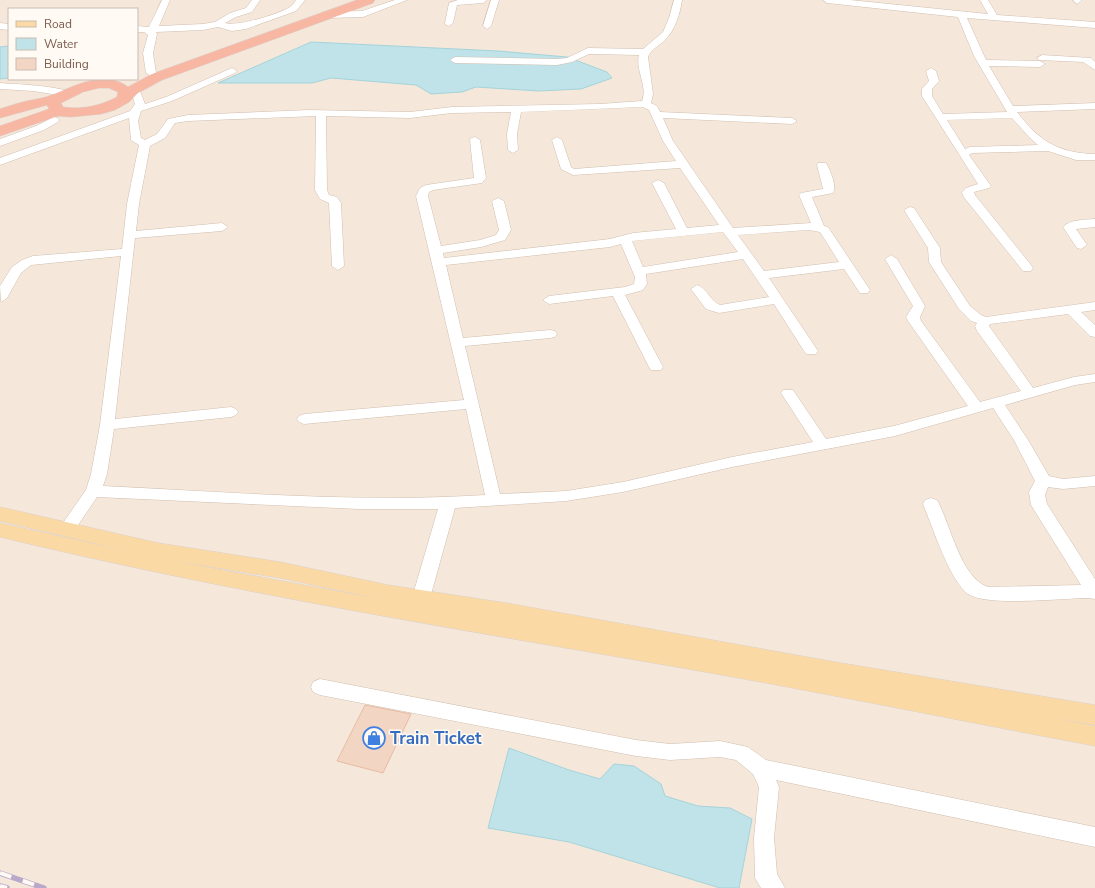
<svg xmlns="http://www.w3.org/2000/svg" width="1095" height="888" viewBox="0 0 1095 888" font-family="'Nunito Sans',sans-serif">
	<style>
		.residential { fill: #f5e8da; fill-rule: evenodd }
		.water { fill: #bfe3e8; stroke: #a5d3da }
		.building { fill: #f3d5c3; stroke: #e6bba3 }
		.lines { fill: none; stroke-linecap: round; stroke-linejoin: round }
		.minor-casing { stroke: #d1beb0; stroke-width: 1 }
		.major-casing { stroke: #dad1cd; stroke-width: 1 }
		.highway-casing { stroke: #dad1cd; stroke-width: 1 }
		.minor { fill: #fff; fill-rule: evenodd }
		.major { fill: #fbd9a5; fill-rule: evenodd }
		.highway { fill: #f7b7a3; fill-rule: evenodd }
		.rail-casing { stroke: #b9a8c9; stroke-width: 5.5 }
		.rail { stroke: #fffaf3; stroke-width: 4; stroke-dasharray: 12; stroke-linecap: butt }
		.labels { text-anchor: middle; stroke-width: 3; stroke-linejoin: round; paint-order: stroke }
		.near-shop-label { font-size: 17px; font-weight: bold; fill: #366cbe; stroke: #fffaf3; text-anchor: start }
	</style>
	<rect width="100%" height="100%" fill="#fdf6ec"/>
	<path class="residential" d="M 0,0 L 1095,0 L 1095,888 L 0,888 ZM 9,9 L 137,9 L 137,79 L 9,79 Z"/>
	<path class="water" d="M 311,42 L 498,51 L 567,57 L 607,72 L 612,78 L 581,89 L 538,91 L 476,87 L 462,92 L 431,94 L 416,85 L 331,78 L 312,83 L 218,83 Z
		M 9,46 L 9,78 L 0,79 L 0,47 Z
		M 509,748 L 569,770 L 600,779 L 614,764 L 634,766 L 661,784 L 665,796 L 698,806 L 730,808 L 752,819 L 739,888 L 720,888 L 569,842 L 488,828 Z"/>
	<path class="building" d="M 365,705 L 411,714 L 383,773 L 337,761 Z"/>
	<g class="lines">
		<g class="minor-casing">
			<path id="minor" d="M 162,0 L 170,0 L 159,26 L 203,24 L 215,22 L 230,13 L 246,8 L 252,0 L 260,0 L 252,12 L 236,17 L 225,23 C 237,27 279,14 290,7 C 292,6 295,2 296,0 L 305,0 L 296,11 L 246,29 L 232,31 L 218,27 L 203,30 L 156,32 L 157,34 L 153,53 L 156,73 L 151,76 L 146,73 L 143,53 L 148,35 L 144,32 L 137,32 L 137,26 L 149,27 Z
				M 395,0 L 407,0 L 363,17 L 329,18 L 325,15 L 329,12 L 362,11 Z
				M 458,0 L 487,0 L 483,3 L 457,5 L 453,23 L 449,26 L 446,25 L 445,23 L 449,3 Z
				M 491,0 L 499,0 L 491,26 L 487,29 L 483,26 Z
				M 674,0 L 682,0 C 680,14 675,30 665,40 C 659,46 651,49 648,57 L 653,94 L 651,103 L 657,106 L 660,112 L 792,118 L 797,121 L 792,124 L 663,118 L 673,141 L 733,228 L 811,223 L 799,195 L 801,193 L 823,189 L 817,165 L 818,163 L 826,163 C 830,170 837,185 833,193 L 812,197 L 824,226 L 828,227 L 870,290 L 868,293 L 860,293 L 844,269 L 769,278 L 818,351 L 816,354 L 806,354 L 774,304 L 719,313 L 706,309 L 691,289 L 697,285 C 707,288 710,301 720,305 L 769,297 L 743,259 L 646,274 L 647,284 L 643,290 L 625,295 L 663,367 L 661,370 L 651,370 L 649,367 L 613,296 L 549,304 L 543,300 L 549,296 L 625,287 L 634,284 L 635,277 L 621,244 L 610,247 L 446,265 L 463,338 L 550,330 L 555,331 L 557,334 L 555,337 L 550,338 L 465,346 L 500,494 L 566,491 L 623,482 L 732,457 L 813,442 L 781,393 L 783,390 L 793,390 L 826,439 L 894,426 L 968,406 L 908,321 L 906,317 L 913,306 L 885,259 L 891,255 L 897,259 L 925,306 L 920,317 L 921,321 L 980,402 L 1021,391 L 977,331 L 975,326 L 977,323 L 971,321 L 959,309 L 929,262 L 928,248 L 904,210 L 910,207 L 914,208 L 940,248 L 941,262 L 970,306 L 981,315 L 986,317 L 1095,302 L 1095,310 L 1081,312 L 1095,325 L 1095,337 L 1090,336 L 1068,314 L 990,324 L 989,326 L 1033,388 L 1074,377 L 1095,374 L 1095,382 L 1075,385 L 1005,405 L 1028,440 L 1049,476 L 1063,479 L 1095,476 L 1095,486 L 1063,489 L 1048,487 L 1045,495 L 1047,504 L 1095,579 L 1095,599 L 1089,598 C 1063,598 987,607 968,594 C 950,581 932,526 923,504 L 925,500 L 931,498 L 937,500 C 951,525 960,577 988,587 L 1081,585 L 1031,505 L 1029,492 L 1035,481 L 1014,440 L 993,408 L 895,436 L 732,467 L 623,492 L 566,501 L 455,508 L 430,598 L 427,603 L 421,605 L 415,603 L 412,598 L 438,509 L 359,509 L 97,497 L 72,534 L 66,536 L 60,534 L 58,530 L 86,490 L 91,474 L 100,425 L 121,256 L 31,265 L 21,273 L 7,298 L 1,302 L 0,286 L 12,267 L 22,260 L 33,256 L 122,249 L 127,204 L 139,145 L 131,140 L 129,118 L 0,165 L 0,158 L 130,111 L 135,104 L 130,88 L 132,86 L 138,86 L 145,104 L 166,97 L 232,68 L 237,71 L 235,73 L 172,101 L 141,111 L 138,121 L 141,138 L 145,140 L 157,134 L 168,119 L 188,115 L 309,110 L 410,112 L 452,107 L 600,104 L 642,101 C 648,86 635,70 639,55 L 589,54 L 572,62 L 557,65 L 455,63 L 450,60 L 455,57 L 557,59 L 567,58 L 588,48 L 643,49 L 663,32 L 669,18 ZM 643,107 L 649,110 L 663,141 L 676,161 L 574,169 L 571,167 L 562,140 L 557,137 L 552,140 L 561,169 L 573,175 L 680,168 L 719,225 L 687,228 L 664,183 L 658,180 L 652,183 L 676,229 L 633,233 L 610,239 L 444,258 L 443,253 L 481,247 L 505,240 L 511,230 L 504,201 L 498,198 L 492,201 L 499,230 L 496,235 L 480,240 L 441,246 L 428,196 L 429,192 L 433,190 L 482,183 L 486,178 L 480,140 L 475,137 L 471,138 L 470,140 L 474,178 L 426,185 L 420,188 L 416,196 L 464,400 L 304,414 L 299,416 L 297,419 L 299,422 L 304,424 L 466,409 L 485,495 C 358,503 230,492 103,486 L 107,474 L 114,429 L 231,417 L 236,415 L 238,412 L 236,409 L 231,407 L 115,419 L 135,238 L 222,231 L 228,227 L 222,223 L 136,231 L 139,204 L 150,146 L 165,138 L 175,123 L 188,121 L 316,116 L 315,190 L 320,199 L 329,203 L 332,266 L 338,270 L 344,266 L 341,203 L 337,197 L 329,195 L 327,190 L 326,116 L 410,118 L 452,113 L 511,112 L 507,134 L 508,150 L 513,153 L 518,150 L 517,134 L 521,112 ZM 809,230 L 820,232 L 839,262 L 764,271 L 738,235 ZM 723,232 L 738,252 L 643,267 L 632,241 Z
				M 823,0 L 850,0 L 988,14 L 980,0 L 988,0 L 997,15 L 1095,22 L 1095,28 L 967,18 L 986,60 L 1040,61 L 1045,64 L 1040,67 L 989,66 L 1013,106 L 1095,103 L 1095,109 L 1017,112 C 1039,141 1058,153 1095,154 L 1095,160 L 1076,160 L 1048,151 L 972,153 L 969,155 L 991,186 L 989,188 L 974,192 L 975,195 L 1031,265 L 1033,268 L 1031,271 L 1023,271 L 963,196 L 962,192 L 966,188 L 978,184 L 922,96 L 922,89 L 929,81 L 926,71 L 931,68 L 936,71 L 939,81 L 932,89 L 932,96 L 943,114 L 1007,112 L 974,56 L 958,17 L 827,3 ZM 1012,118 L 1029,137 L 1038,145 L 970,147 L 965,149 L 947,120 Z
				M 1073,0 L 1081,0 L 1081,1 L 1077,4 Z
				M 0,23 L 9,24 L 9,30 L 0,29 Z
				M 1042,55 L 1091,58 L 1095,62 L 1095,70 L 1083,62 L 1039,60 L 1037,58 Z
				M 0,83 C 13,84 63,86 70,93 L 65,96 L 33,91 L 0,89 Z
				M 54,117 L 58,118 L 59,120 L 58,122 L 44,130 L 0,146 L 0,139 L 36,126 Z
				M 1095,219 L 1095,227 L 1076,229 L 1087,245 L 1081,249 L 1077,248 L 1063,227 C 1070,219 1085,220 1095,219 Z
				M 320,679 L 636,740 L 670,744 L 720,741 L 748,747 L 766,760 L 1095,827 L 1095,847 L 776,780 L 779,787 L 774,838 L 777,874 L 785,888 L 761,888 L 755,878 L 754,838 L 759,787 L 753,774 L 736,760 L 720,757 L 670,760 L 636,756 L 320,695 L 313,692 L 311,687 L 313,682 Z"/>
		</g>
		<g class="major-casing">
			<path id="major" d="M 0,507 L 158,543 L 280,562 L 388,585 L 506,603 L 835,662 L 1095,705 L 1095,725 L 1056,718 L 1095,726 L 1095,746 C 956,720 816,691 677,667 C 450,628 224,591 0,537 L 0,523 L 127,551 L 0,521 ZM 174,561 L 280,578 L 380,599 Z"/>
		</g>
		<g class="highway-casing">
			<path id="highway" d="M 357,0 L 375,0 L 373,3 L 162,80 L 138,93 L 129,102 L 115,110 L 101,114 L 71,117 L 58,116 L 0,136 L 0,126 L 49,109 L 47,105 L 0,118 L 0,109 C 9,106 18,103 27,101 C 36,99 46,98 54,94 C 77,85 105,70 128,87 L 152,74 ZM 99,88 L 109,88 L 118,92 L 117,97 C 100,106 82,110 63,107 L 61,103 L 83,92 Z"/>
		</g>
		<use href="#minor" class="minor"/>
		<use href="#major" class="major"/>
		<use href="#highway" class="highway"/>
		<g class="rail-casing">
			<path id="rail" d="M 0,873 L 44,888
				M 0,886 L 7,888"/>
		</g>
		<use href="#rail" class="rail"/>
	</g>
	<defs>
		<g id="shop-ring" transform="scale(1.15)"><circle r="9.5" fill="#fffaf3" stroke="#3f7fe0" stroke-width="1.5"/><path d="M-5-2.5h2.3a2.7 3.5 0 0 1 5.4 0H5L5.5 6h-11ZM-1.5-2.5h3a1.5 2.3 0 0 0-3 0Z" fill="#3f7fe0"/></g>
	</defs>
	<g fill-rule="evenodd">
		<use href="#shop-ring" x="374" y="738"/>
	</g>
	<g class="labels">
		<g class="near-shop-label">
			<text x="390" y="744">Train Ticket</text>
		</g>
	</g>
	<rect x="8" y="8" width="130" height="72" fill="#fffaf3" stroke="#cabbb1"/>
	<rect x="16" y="21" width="20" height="6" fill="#fbd9a5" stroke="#cabbb1"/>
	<text x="44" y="28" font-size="12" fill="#7a5c4d">Road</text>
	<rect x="16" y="38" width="20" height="12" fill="#bfe3e8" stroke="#cabbb1"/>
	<text x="44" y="48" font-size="12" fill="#7a5c4d">Water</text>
	<rect x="16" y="58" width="20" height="12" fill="#f3d5c3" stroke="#cabbb1"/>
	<text x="44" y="68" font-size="12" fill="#7a5c4d">Building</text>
</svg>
